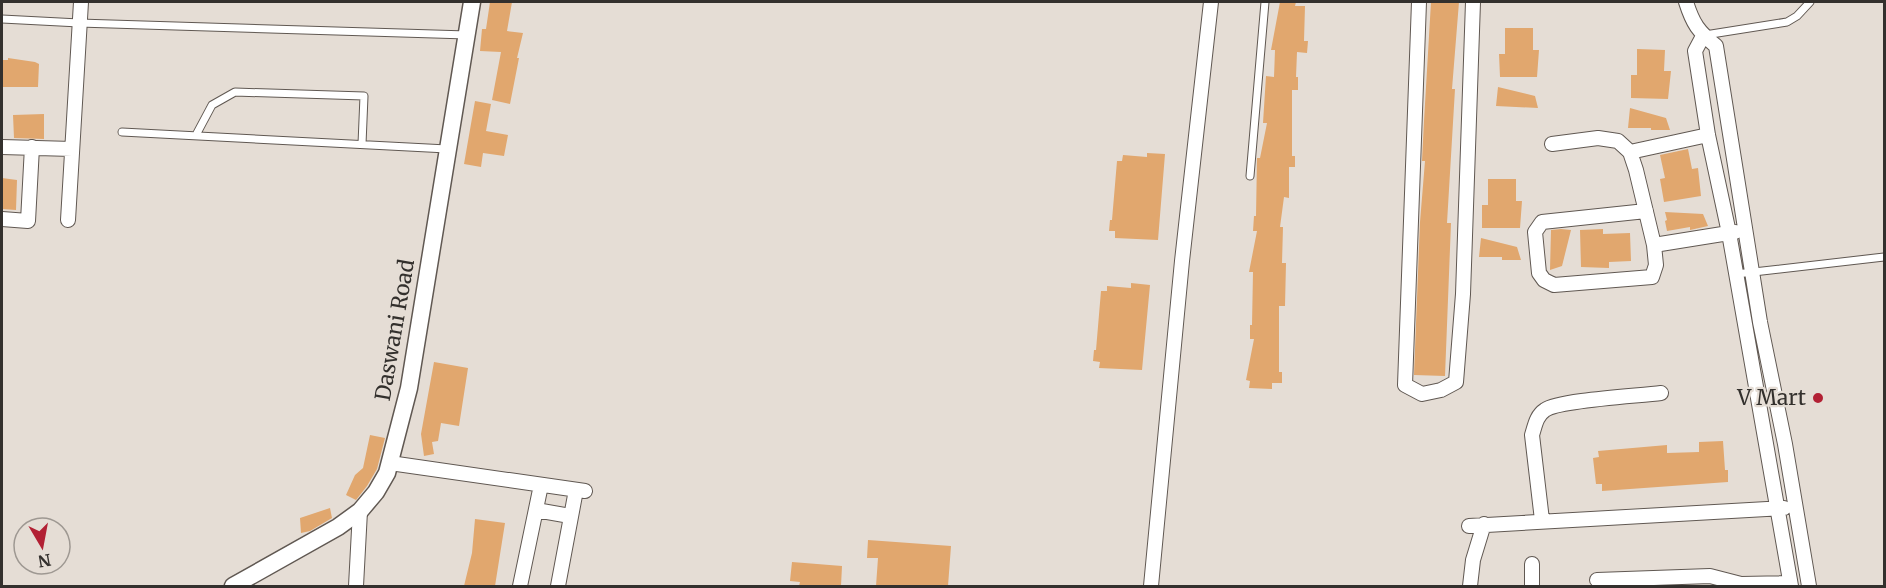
<svg xmlns="http://www.w3.org/2000/svg" width="1886" height="588" viewBox="0 0 1886 588" font-family="Merriweather,serif">
	<style>
		.building { fill: #e1a76e }
		.lines { fill: none; stroke-linecap: round; stroke-linejoin: round }
		.service-casing { stroke: #605852; stroke-width: 9 }
		.minor-casing { stroke: #605852; stroke-width: 16 }
		.tertiary-casing { stroke: #605852; stroke-width: 19 }
		.service { stroke: #fff; stroke-width: 7 }
		.minor { stroke: #fff; stroke-width: 14 }
		.tertiary { stroke: #fff; stroke-width: 16 }
		.poi-dot { fill: #b22034; stroke: #e5ddd5; stroke-width: 2 }
		.labels { text-anchor: middle; stroke-width: 4.5; stroke-linejoin: round; paint-order: stroke }
		.street-label { font-size: 21px; fill: #33302d; stroke: #e5ddd5 }
		.poi-label { font-size: 21px; fill: #33302d; stroke: #e5ddd5; text-anchor: end }
	</style>
	<rect width="100%" height="100%" fill="#e5ddd5"/>
	<path class="building" d="M 490,2 L 512,2 L 507,31 L 523,33 L 517,58 L 519,58 L 510,104 L 492,100 L 501,52 L 480,51 L 482,29 L 486,29 Z
		M 1280,2 L 1296,2 L 1295,6 L 1305,6 L 1304,41 L 1308,41 L 1307,53 L 1297,52 L 1296,77 L 1298,77 L 1298,90 L 1292,90 L 1292,156 L 1295,156 L 1295,167 L 1289,167 L 1289,198 L 1284,197 L 1280,227 L 1283,227 L 1282,263 L 1286,263 L 1285,306 L 1279,306 L 1279,372 L 1282,372 L 1282,383 L 1272,383 L 1272,389 L 1249,388 L 1250,381 L 1246,380 L 1254,339 L 1250,339 L 1250,325 L 1252,325 L 1253,272 L 1249,272 L 1257,231 L 1253,231 L 1254,216 L 1256,216 L 1257,158 L 1260,158 L 1267,123 L 1263,123 L 1266,76 L 1274,77 L 1275,50 L 1271,50 Z
		M 1431,2 L 1459,2 L 1452,89 L 1455,89 L 1447,223 L 1451,223 L 1445,376 L 1414,375 L 1420,222 L 1425,161 L 1422,161 L 1424,121 Z
		M 1505,28 L 1533,28 L 1533,50 L 1539,50 L 1537,77 L 1500,77 L 1499,54 L 1505,54 Z
		M 1637,49 L 1665,50 L 1664,71 L 1671,71 L 1668,99 L 1631,98 L 1631,75 L 1637,75 Z
		M 8,58 L 35,62 L 39,64 L 38,87 L 2,87 L 2,60 L 8,60 Z
		M 1498,87 L 1535,96 L 1538,108 L 1496,106 Z
		M 475,101 L 491,104 L 486,131 L 508,135 L 504,156 L 483,153 L 481,167 L 464,164 Z
		M 1630,108 L 1666,118 L 1670,130 L 1651,130 L 1651,128 L 1628,128 Z
		M 44,114 L 44,139 L 14,138 L 13,115 Z
		M 1688,149 L 1692,169 L 1698,168 L 1701,196 L 1664,202 L 1660,179 L 1665,178 L 1660,155 Z
		M 1147,153 L 1165,154 L 1158,240 L 1115,238 L 1115,231 L 1109,231 L 1110,220 L 1112,220 L 1117,161 L 1122,161 L 1123,155 L 1147,157 Z
		M 2,178 L 17,180 L 16,210 L 2,209 Z
		M 1488,179 L 1516,179 L 1516,201 L 1522,201 L 1520,228 L 1482,228 L 1482,205 L 1488,205 Z
		M 1665,212 L 1703,214 L 1708,226 L 1690,230 L 1690,227 L 1667,231 L 1665,221 L 1667,220 Z
		M 1561,229 L 1571,230 L 1562,266 L 1550,270 L 1551,230 Z
		M 1603,229 L 1603,234 L 1630,233 L 1631,261 L 1609,262 L 1609,268 L 1581,267 L 1580,230 Z
		M 1481,238 L 1517,247 L 1521,260 L 1502,260 L 1502,257 L 1479,257 Z
		M 1131,283 L 1150,285 L 1142,370 L 1099,368 L 1100,362 L 1093,361 L 1094,350 L 1096,350 L 1101,291 L 1107,291 L 1107,286 L 1131,288 Z
		M 434,362 L 468,368 L 459,426 L 441,423 L 438,441 L 432,442 L 434,454 L 424,456 L 421,434 Z
		M 370,435 L 385,438 L 377,469 L 367,486 L 356,500 L 346,495 L 355,475 L 363,468 Z
		M 1723,441 L 1725,470 L 1728,470 L 1728,482 L 1602,491 L 1602,484 L 1596,484 L 1593,458 L 1599,457 L 1598,451 L 1667,445 L 1667,453 L 1699,452 L 1699,442 Z
		M 330,508 L 332,518 L 310,531 L 301,533 L 300,518 Z
		M 475,519 L 505,523 L 495,586 L 464,586 L 472,553 Z
		M 868,540 L 951,546 L 948,586 L 876,586 L 878,558 L 867,558 Z
		M 792,562 L 842,566 L 841,586 L 799,586 L 800,582 L 790,581 Z"/>
	<g class="lines">
		<g class="service-casing">
			<path id="service" d="M 2,19 L 79,23 L 467,35
				M 1705,35 L 1787,22 L 1797,16 L 1810,2
				M 122,132 L 447,149
				M 196,135 L 212,105 L 235,92 L 364,96 L 362,144
				M 1250,176 L 1265,2
				M 1736,274 L 1884,257"/>
		</g>
		<g class="minor-casing">
			<path id="minor" d="M 1419,2 L 1405,385 L 1422,394 L 1441,390 L 1456,382 L 1463,294 L 1473,2
				M 1686,2 C 1693,24 1698,31 1716,46 L 1760,322 L 1785,444 L 1809,586
				M 1703,36 L 1695,51 L 1708,135 L 1729,233 L 1791,586
				M 1552,144 L 1598,138 L 1618,141 L 1630,152 L 1636,170 L 1654,245 L 1656,265 L 1652,277 L 1554,285 L 1544,280 L 1539,273 L 1535,232 L 1542,222 L 1646,211
				M 2,147 L 72,149
				M 1630,152 L 1708,135
				M 2,219 L 28,221 L 32,147
				M 68,220 L 81,2
				M 1654,245 L 1735,232
				M 390,463 L 585,491
				M 536,510 L 570,516
				M 1542,520 L 1532,435 C 1535,426 1536,416 1545,410 C 1559,400 1638,396 1661,393
				M 1469,526 L 1784,508
				M 1532,564 L 1532,586
				M 1597,580 L 1710,576 L 1741,584 L 1790,583
				M 356,586 L 360,511
				M 520,586 L 541,485
				M 558,586 L 576,490
				M 1151,586 L 1182,261 L 1211,2
				M 1470,586 L 1473,560 L 1484,524"/>
		</g>
		<g class="tertiary-casing">
			<path id="tertiary" d="M 233,586 L 338,527 L 360,511 L 376,492 L 387,473 L 409,388 L 472,2"/>
		</g>
		<use href="#service" class="service"/>
		<use href="#minor" class="minor"/>
		<use href="#tertiary" class="tertiary"/>
	</g>
	<circle class="poi-dot" cx="1818" cy="398" r="6"/>
	<g class="labels">
		<g class="street-label">
			<text transform="translate(395 330) rotate(-80)" y="7">Daswani Road</text>
		</g>
		<g class="poi-label">
			<text x="1806" y="405">V Mart</text>
		</g>
	</g>
	<rect width="1886" height="588" fill="none" stroke="#33302d" stroke-width="6"/>
	<g transform="translate(42 546) rotate(170)"><circle r="28" fill="#e5ddd5" stroke="#9e9892" stroke-width="1.5"/>
	<path d="M0-4.5L10 22L0 15L-10 22Z" fill="#b22034"/>
	<text y="-9" font-size="16" font-weight="bold" text-anchor="middle" fill="#33302d">N</text>
	</g>
</svg>
